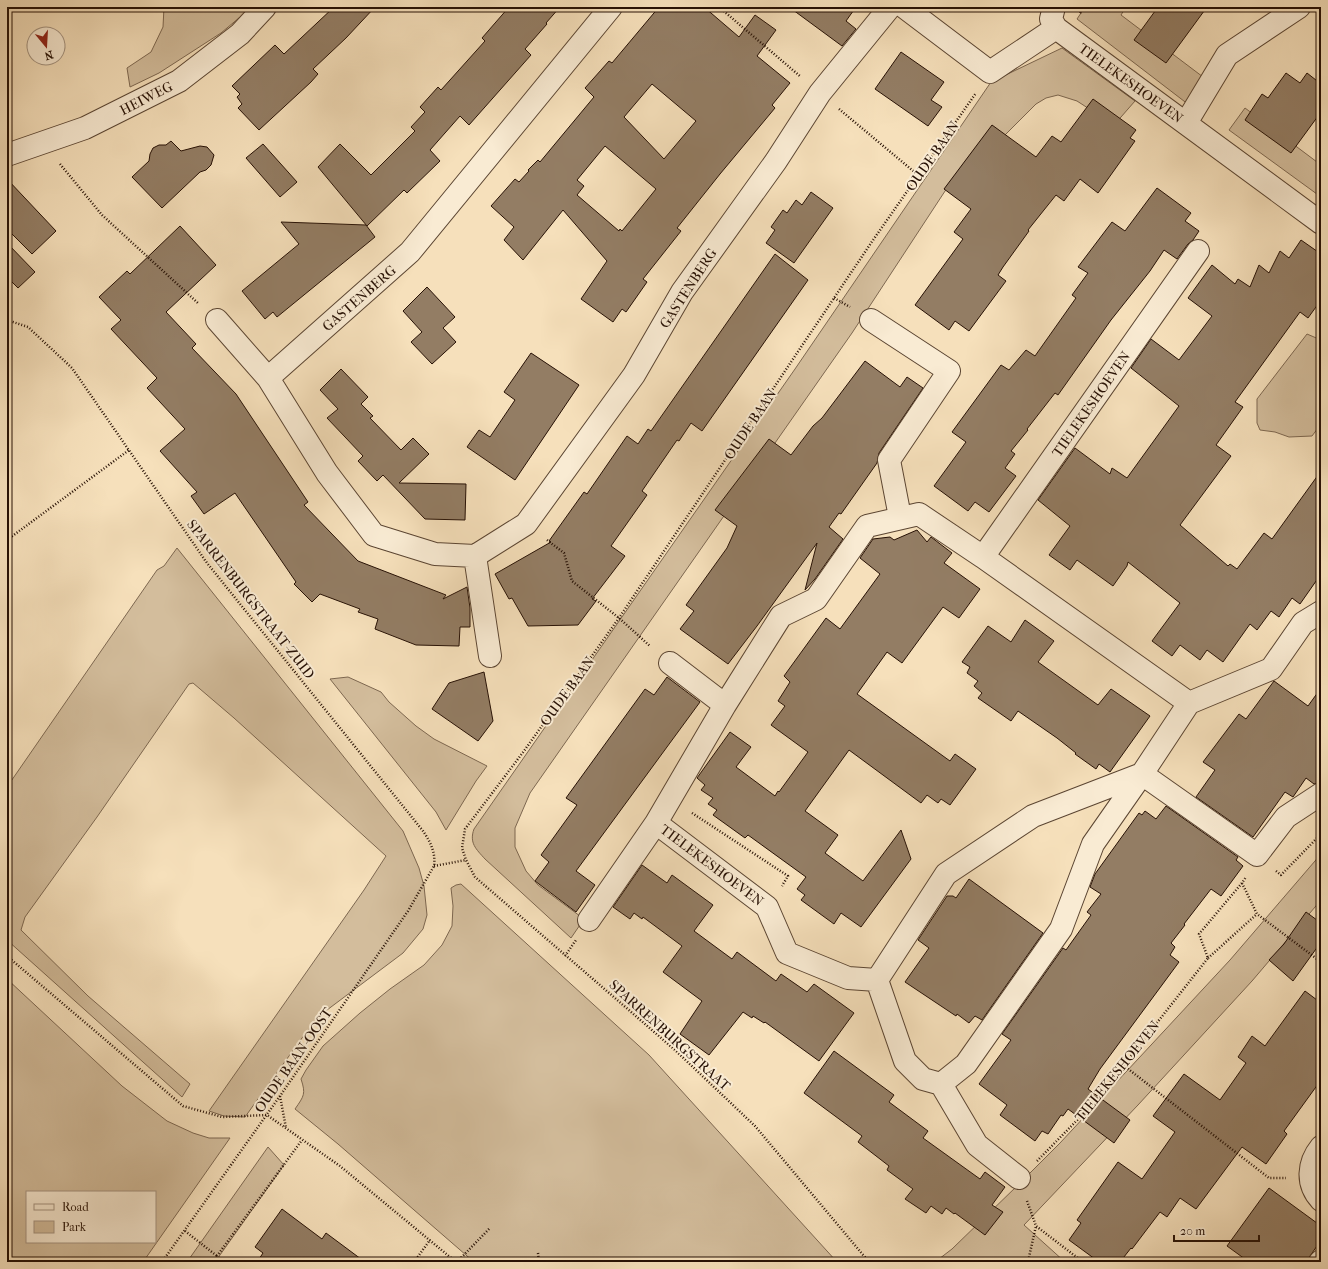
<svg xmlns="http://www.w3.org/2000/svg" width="1328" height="1269" viewBox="0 0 1328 1269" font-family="'IM FELL French Canon',serif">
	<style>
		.green { fill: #d3bd9c; stroke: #7d6750; fill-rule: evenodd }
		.building { fill: #937d64; stroke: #271105; fill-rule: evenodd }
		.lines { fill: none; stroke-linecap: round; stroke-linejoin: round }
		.minor-casing { stroke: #5b4532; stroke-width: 24 }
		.path { stroke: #271105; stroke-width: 2.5; stroke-dasharray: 1 2; stroke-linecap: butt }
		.minor { stroke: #f9ebd3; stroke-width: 22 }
		.labels { text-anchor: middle; stroke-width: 4; stroke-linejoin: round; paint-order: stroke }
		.street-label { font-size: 14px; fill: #271105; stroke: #f9ebd3 }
	</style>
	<rect width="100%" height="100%" fill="#f6e0bb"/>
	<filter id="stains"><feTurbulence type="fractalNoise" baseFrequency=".005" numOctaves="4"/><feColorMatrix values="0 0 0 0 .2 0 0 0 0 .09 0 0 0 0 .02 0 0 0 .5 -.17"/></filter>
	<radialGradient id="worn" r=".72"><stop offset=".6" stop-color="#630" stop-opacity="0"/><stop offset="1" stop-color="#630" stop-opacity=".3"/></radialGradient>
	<path class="green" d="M 164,7 L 252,7 L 221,33 L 159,73 L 130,87 L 127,68 L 151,52 L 163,27 Z
		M 1085,7 L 1126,7 L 1121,15 L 1211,83 L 1193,108 L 1077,19 Z
		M 1062,48 L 1135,101 L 1114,125 L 1077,101 L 1058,95 L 1046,98 L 1036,104 L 988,152 L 949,185 L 852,333 L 530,793 L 515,828 L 515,847 L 526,871 L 538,885 L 584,919 L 571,938 L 485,859 C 476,849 469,843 474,829 L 795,369 L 991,82 Z
		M 1245,108 L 1321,165 L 1321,197 L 1229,130 Z
		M 1307,334 L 1321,340 L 1321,424 L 1312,436 L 1289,437 L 1275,432 L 1260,430 L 1257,423 L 1257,399 Z
		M 177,548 L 403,831 L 419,868 L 424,886 L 427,915 L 423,929 L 403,953 L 323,1013 L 302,1038 L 245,1117 L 224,1116 L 209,1111 L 364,890 L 386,856 L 234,718 L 193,683 L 189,684 L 97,817 L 25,917 L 21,930 L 88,996 L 183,1078 L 190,1084 L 182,1097 L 7,940 L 7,787 L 157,570 L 164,566 Z
		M 348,677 L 381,692 L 389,702 L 416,726 L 434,739 L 487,766 L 476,781 L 446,830 L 436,812 L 330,679 Z
		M 1321,854 L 1321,900 L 1252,981 L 1138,1105 L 1024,1225 L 1065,1262 L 935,1262 L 952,1249 L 1018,1185 L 1060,1143 L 1230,960 Z
		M 456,885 L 461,884 L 649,1055 L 837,1262 L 474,1262 L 338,1144 L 295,1109 C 304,1096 306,1094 301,1079 L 306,1070 L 323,1046 L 360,1013 L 390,989 L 424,965 L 442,945 L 452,926 L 453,906 L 451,888 Z
		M 7,979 L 122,1086 L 167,1121 L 193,1133 L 209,1138 L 230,1138 L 143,1262 L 7,1262 ZM 27,1192 L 155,1192 L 155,1242 L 27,1242 Z
		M 268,1147 L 284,1165 L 215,1262 L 187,1262 Z"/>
	<path class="building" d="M 334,7 L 375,7 L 346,38 L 313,69 L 318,74 L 311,82 L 259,130 L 238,108 L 242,104 L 237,97 L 240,94 L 232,86 L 275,45 L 284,54 Z
		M 509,7 L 560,7 L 546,23 L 547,24 L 525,49 L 531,55 L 469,125 L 460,116 L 430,150 L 440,161 L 407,193 L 404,190 L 367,226 L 318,167 L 340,144 L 371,175 L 415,131 L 411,127 L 425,112 L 420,107 L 438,87 L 441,90 L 485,41 L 482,38 Z
		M 659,7 L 704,7 L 739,37 L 755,15 L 776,30 L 757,56 L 790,83 L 772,105 L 775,108 L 720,174 L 677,228 L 681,231 L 643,279 L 647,282 L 626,312 L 622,309 L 613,322 L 581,299 L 607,261 L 563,210 L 523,260 L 504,240 L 514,227 L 491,206 L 515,179 L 519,182 L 529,171 L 528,170 L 538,160 L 540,162 L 594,97 L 585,88 L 609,61 L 612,63 ZM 652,84 L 696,121 L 664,159 L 624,117 ZM 605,146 L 656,189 L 622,231 L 620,229 L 619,231 L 577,195 L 584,186 L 577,180 Z
		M 789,7 L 856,7 L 846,21 L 856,29 L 842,46 Z
		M 1158,7 L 1207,7 L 1166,63 L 1134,40 Z
		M 901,52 L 944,82 L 931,100 L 942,107 L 928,126 L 875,89 Z
		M 1286,73 L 1300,83 L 1307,73 L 1321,84 L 1321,112 L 1291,153 L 1245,120 L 1262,94 L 1268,98 Z
		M 1093,99 L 1136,130 L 1130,138 L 1135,141 L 1098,193 L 1080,179 L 1064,201 L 1056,195 L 1028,230 L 1029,231 L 1003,267 L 998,275 L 1006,281 L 969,331 L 955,321 L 949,330 L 915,305 L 963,239 L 954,232 L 971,209 L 944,189 L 992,125 L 1036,157 L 1052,136 L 1061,142 Z
		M 171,141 L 181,151 L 200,146 L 207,147 L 214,155 L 211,165 L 206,170 L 200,172 L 162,208 L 132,177 L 149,161 L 150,154 L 153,148 L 159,145 L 166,145 Z
		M 263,144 L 297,182 L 280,197 L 246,158 Z
		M 7,179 L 56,231 L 32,254 L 7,229 Z
		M 1157,188 L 1191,213 L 1185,221 L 1199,231 L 1193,240 L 1188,244 L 1177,259 L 1164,250 L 1150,271 L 1111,320 L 1058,395 L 1055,393 L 1027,429 L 1028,430 L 1011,451 L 1015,454 L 1005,468 L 1016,476 L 989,512 L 975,502 L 968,511 L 934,486 L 966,442 L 952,432 L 1001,365 L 1009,370 L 1026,350 L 1035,356 L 1076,298 L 1072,295 L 1088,273 L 1078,267 L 1112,222 L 1125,231 Z
		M 811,192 L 833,208 L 794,263 L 766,243 L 775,230 L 771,227 L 783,210 L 787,213 L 796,200 L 802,205 Z
		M 281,222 L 366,225 L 375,237 L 277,317 L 273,312 L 265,319 L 242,291 L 299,244 Z
		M 180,226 L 216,265 L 166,312 L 196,344 L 192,348 L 236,394 L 308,502 L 304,505 L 358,561 L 446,595 L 443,599 L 467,587 L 470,608 L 470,627 L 460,627 L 459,646 L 416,645 L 375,629 L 378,619 L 358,612 L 360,609 L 320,594 L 312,602 L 294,584 L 296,582 L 235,493 L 204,514 L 191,496 L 197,492 L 160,451 L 185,429 L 147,388 L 157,378 L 111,329 L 121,320 L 99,297 L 127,271 L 130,274 Z
		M 1301,240 L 1321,254 L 1321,300 L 1308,318 L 1300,312 L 1235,402 L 1243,407 L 1216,445 L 1231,456 L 1180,525 L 1228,566 L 1230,564 L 1237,569 L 1264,533 L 1272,539 L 1321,471 L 1321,574 L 1300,604 L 1292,598 L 1279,617 L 1271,611 L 1257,630 L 1250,624 L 1223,662 L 1207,650 L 1200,660 L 1180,645 L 1172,656 L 1152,641 L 1180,603 L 1128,562 L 1127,566 L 1113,586 L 1077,560 L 1070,570 L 1049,555 L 1070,526 L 1038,500 L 1075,448 L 1110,474 L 1112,468 L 1127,478 L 1179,406 L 1131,368 L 1151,339 L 1179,360 L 1212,316 L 1188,298 L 1212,265 L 1235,284 L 1238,279 L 1250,287 L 1259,265 L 1269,273 L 1280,251 L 1289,258 Z
		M 7,243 L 35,272 L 18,288 L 7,277 Z
		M 775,254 L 808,280 L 702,431 L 691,423 L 679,441 L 677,440 L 642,491 L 647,495 L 611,546 L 625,556 L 592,599 L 596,601 L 578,625 L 528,626 L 512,598 L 509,599 L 495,574 L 551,542 L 549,541 L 584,492 L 587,494 L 627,436 L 638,444 L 648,429 L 651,431 Z
		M 427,287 L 455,317 L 443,328 L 456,342 L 432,364 L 411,342 L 422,332 L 403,311 Z
		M 531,353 L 579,385 L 515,480 L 467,447 L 479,430 L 490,437 L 515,400 L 504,392 Z
		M 865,361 L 900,387 L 907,377 L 923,388 L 879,453 L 877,463 L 841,514 L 839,513 L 829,527 L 843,539 L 815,579 L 805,590 L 817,543 L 757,626 L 728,664 L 680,629 L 694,611 L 686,605 L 727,548 L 737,526 L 715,510 L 769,439 L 791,455 L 813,426 L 822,418 Z
		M 341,369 L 368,397 L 361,404 L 373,416 L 370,418 L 401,450 L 413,438 L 429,454 L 399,483 L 466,484 L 465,520 L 425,519 L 383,475 L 377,481 L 358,461 L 363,456 L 327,418 L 338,409 L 320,390 Z
		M 917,530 L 927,542 L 931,537 L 952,553 L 944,563 L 980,589 L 959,618 L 943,607 L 902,663 L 887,652 L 857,694 L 950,761 L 955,754 L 976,769 L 950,805 L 941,799 L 938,803 L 927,795 L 921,803 L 849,750 L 805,811 L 838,835 L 825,853 L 863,881 L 901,830 L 911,859 L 861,927 L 841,913 L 834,924 L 801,900 L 805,895 L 797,889 L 806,877 L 748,835 L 745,838 L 713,815 L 717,810 L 708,804 L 713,798 L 701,790 L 705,785 L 697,778 L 730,732 L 751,747 L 736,767 L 775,796 L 778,791 L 779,792 L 808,752 L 771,725 L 785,706 L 778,701 L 790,682 L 784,676 L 826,618 L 840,629 L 880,574 L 860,558 L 873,539 L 890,537 L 894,540 Z
		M 1025,620 L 1054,641 L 1038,662 L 1098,705 L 1111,689 L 1150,716 L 1110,772 L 1099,764 L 1096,769 L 1075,754 L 1076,753 L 1057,738 L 1018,711 L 1011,721 L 978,698 L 982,693 L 974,686 L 978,681 L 967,673 L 970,667 L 962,662 L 988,626 L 1011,642 Z
		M 484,672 L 493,721 L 478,741 L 432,709 L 449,683 Z
		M 667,677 L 700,702 L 576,871 L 595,885 L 576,912 L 535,881 L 549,862 L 541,855 L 577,805 L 566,798 L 645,689 L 654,695 Z
		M 1274,681 L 1308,706 L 1321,688 L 1321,782 L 1314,784 L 1306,778 L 1293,797 L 1285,792 L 1253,837 L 1196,797 L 1215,770 L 1203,762 L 1239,714 L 1246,719 Z
		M 1166,806 L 1238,857 L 1236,860 L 1243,866 L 1221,896 L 1211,889 L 1184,924 L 1185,925 L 1171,943 L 1175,947 L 1170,955 L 1179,962 L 1100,1069 L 1088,1089 L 1130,1120 L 1114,1143 L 1068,1109 L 1063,1116 L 1061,1115 L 1048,1134 L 1042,1131 L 1035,1141 L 1000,1115 L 1007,1105 L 979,1084 L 1011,1040 L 1002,1034 L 1063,948 L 1066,950 L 1091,915 L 1087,912 L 1101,894 L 1090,887 L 1095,874 L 1139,813 L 1142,815 L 1145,811 L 1156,819 Z
		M 642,865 L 667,883 L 672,875 L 713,905 L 694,931 L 732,959 L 737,952 L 776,981 L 781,974 L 807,992 L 814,984 L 854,1013 L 819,1061 L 765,1022 L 764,1023 L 753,1016 L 752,1018 L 743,1012 L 709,1055 L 680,1034 L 702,1001 L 663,972 L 682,946 L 643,917 L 642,919 L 634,913 L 630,919 L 613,907 Z
		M 969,879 L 1043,933 L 982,1020 L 975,1016 L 969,1023 L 957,1014 L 956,1016 L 905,982 L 929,948 L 918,940 L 947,896 L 953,896 L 956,898 Z
		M 1306,912 L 1321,923 L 1321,942 L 1293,981 L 1269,960 L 1284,944 Z
		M 1305,991 L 1321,1003 L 1321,1080 L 1284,1131 L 1287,1134 L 1266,1164 L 1242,1147 L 1196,1209 L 1180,1198 L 1167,1217 L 1160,1212 L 1132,1249 L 1131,1248 L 1120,1262 L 1099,1262 L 1069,1240 L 1081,1223 L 1077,1220 L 1118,1162 L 1142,1179 L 1175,1132 L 1153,1116 L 1184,1074 L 1220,1100 L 1246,1063 L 1238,1057 L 1252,1036 L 1265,1046 Z
		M 834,1051 L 894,1095 L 889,1102 L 928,1131 L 923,1138 L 980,1179 L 985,1172 L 1005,1187 L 992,1205 L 1003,1212 L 985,1235 L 955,1213 L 954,1214 L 946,1208 L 942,1214 L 931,1206 L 926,1213 L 905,1199 L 913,1189 L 887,1170 L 889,1166 L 858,1142 L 862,1136 L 804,1093 Z
		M 1269,1188 L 1321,1226 L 1321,1240 L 1306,1262 L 1249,1262 L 1227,1246 Z
		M 282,1209 L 322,1239 L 326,1233 L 365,1262 L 257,1262 L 263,1253 L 255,1247 Z"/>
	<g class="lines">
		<g class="minor-casing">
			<path id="minor" d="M 904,7 L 990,72 L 1056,28
				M 1054,7 L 1051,19 L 1056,28 L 1321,223
				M 1186,123 L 1227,55 L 1299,7
				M 7,155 L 85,128 L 179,81 L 240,34 L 265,7
				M 217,320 L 268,378 L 327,473 L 374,535 L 435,554 L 475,556 L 526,524 L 634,375 L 682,292 L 776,161 L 820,93 L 890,7
				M 871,320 L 949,371 L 889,460 L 900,517
				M 268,378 L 410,252 L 611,7
				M 475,556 L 490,656
				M 983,557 L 1198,251
				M 670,663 L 725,705
				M 1142,774 L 1033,816 L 946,874 L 877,980 L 905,1061 L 923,1079 L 941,1084 L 966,1064 L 1061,929 L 1093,844 L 1142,774 L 1189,703 L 1271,669 L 1303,623 L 1321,612
				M 1142,774 L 1257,855 L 1286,817 L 1321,794
				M 656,823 L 767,907 L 787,953 L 848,978 L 877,980
				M 589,920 L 656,823 L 725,705 L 781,616 L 816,599 L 867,526 L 919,514 L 983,557 L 1189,703
				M 941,1084 L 977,1145 L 1019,1178
				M 1321,1147 C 1308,1163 1306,1184 1321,1200
				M 1320,1262 L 1321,1261"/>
		</g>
		<path class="path" d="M 719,7 L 801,77
			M 1080,13 L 1084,7
			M 839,109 L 918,175
			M 60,164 L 102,215 L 199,304
			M 834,298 L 850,307
			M 7,320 L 28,327 L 72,368 L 207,563 L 423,831 C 430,841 436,853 434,866 L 408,911 L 280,1096 L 162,1262
			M 7,540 L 129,450
			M 547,540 L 564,553 L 572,581 L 619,618 L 650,646
			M 692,813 L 788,876 L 782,886
			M 434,866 L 466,860
			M 1276,871 L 1281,875 L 1321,834
			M 1242,883 L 1257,914 L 1321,962
			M 7,956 L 183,1106 L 222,1117 L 267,1115 L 340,1166 L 456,1262
			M 565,956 L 576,940
			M 1208,958 L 1257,914
			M 1123,1065 L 1269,1178 L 1286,1178
			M 280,1096 L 286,1128
			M 1037,1161 L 1093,1104 L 1208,958 L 1199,934 L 1242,883 L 1246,877
			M 1027,1201 L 1036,1226 L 1083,1262
			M 185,1231 L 217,1256
			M 538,1253 L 539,1262
			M 224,1262 L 217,1256 L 302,1140
			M 414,1262 L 430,1240
			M 457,1262 L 490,1228
			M 869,1262 L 755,1126 L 675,1050 L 475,877 L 466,860 L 462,848 L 465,829 L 524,751 L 619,618 L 871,243 L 976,93
			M 1025,1262 L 1029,1257 L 1036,1226"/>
		<use href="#minor" class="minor"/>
	</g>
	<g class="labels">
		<g class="street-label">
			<text transform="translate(1131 83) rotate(36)" y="5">TIELEKESHOEVEN</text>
			<text transform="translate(146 98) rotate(-27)" y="5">HEIWEG</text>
			<text transform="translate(932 156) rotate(-55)" y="5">OUDE BAAN</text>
			<text transform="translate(688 288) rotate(-57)" y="5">GASTENBERG</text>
			<text transform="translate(359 298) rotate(-41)" y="5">GASTENBERG</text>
			<text transform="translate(1091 404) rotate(-55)" y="5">TIELEKESHOEVEN</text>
			<text transform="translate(750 424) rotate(-56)" y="5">OUDE BAAN</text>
			<text transform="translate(251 599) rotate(52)" y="5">SPARRENBURGSTRAAT-ZUID</text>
			<text transform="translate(567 691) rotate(-54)" y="5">OUDE BAAN</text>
			<text transform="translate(712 865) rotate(37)" y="5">TIELEKESHOEVEN</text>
			<text transform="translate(670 1035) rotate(42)" y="5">SPARRENBURGSTRAAT</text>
			<text transform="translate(293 1060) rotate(-55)" y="5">OUDE BAAN-OOST</text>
			<text transform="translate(1117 1071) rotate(-51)" y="5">TIELEKESHOEVEN</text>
		</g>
	</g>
	<rect width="1328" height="1269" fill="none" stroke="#f6e0bb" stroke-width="24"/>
	<rect x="8" y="8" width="1312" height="1253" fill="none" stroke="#271105" stroke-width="2"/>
	<rect x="12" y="12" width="1304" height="1245" fill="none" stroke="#271105"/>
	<rect x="26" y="1191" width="130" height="52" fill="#f9ebd3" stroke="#a59481"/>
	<rect x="34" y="1204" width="20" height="6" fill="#f9ebd3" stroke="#a59481"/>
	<text x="62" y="1211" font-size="12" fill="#271105">Road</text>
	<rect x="34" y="1221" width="20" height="12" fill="#d3bd9c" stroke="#a59481"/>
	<text x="62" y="1231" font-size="12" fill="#271105">Park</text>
	<g transform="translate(46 46) rotate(162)"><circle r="19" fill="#f9ebd3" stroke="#a59481"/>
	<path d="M0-3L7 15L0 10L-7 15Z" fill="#8f2418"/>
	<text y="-6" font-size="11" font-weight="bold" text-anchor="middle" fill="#271105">N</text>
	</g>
	<path d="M1174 1235v6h85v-6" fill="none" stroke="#271105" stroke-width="2"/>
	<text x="1180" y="1235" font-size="12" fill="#271105" stroke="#f9ebd3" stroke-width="3" paint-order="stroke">20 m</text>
	<rect width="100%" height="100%" filter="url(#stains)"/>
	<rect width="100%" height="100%" fill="url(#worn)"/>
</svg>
